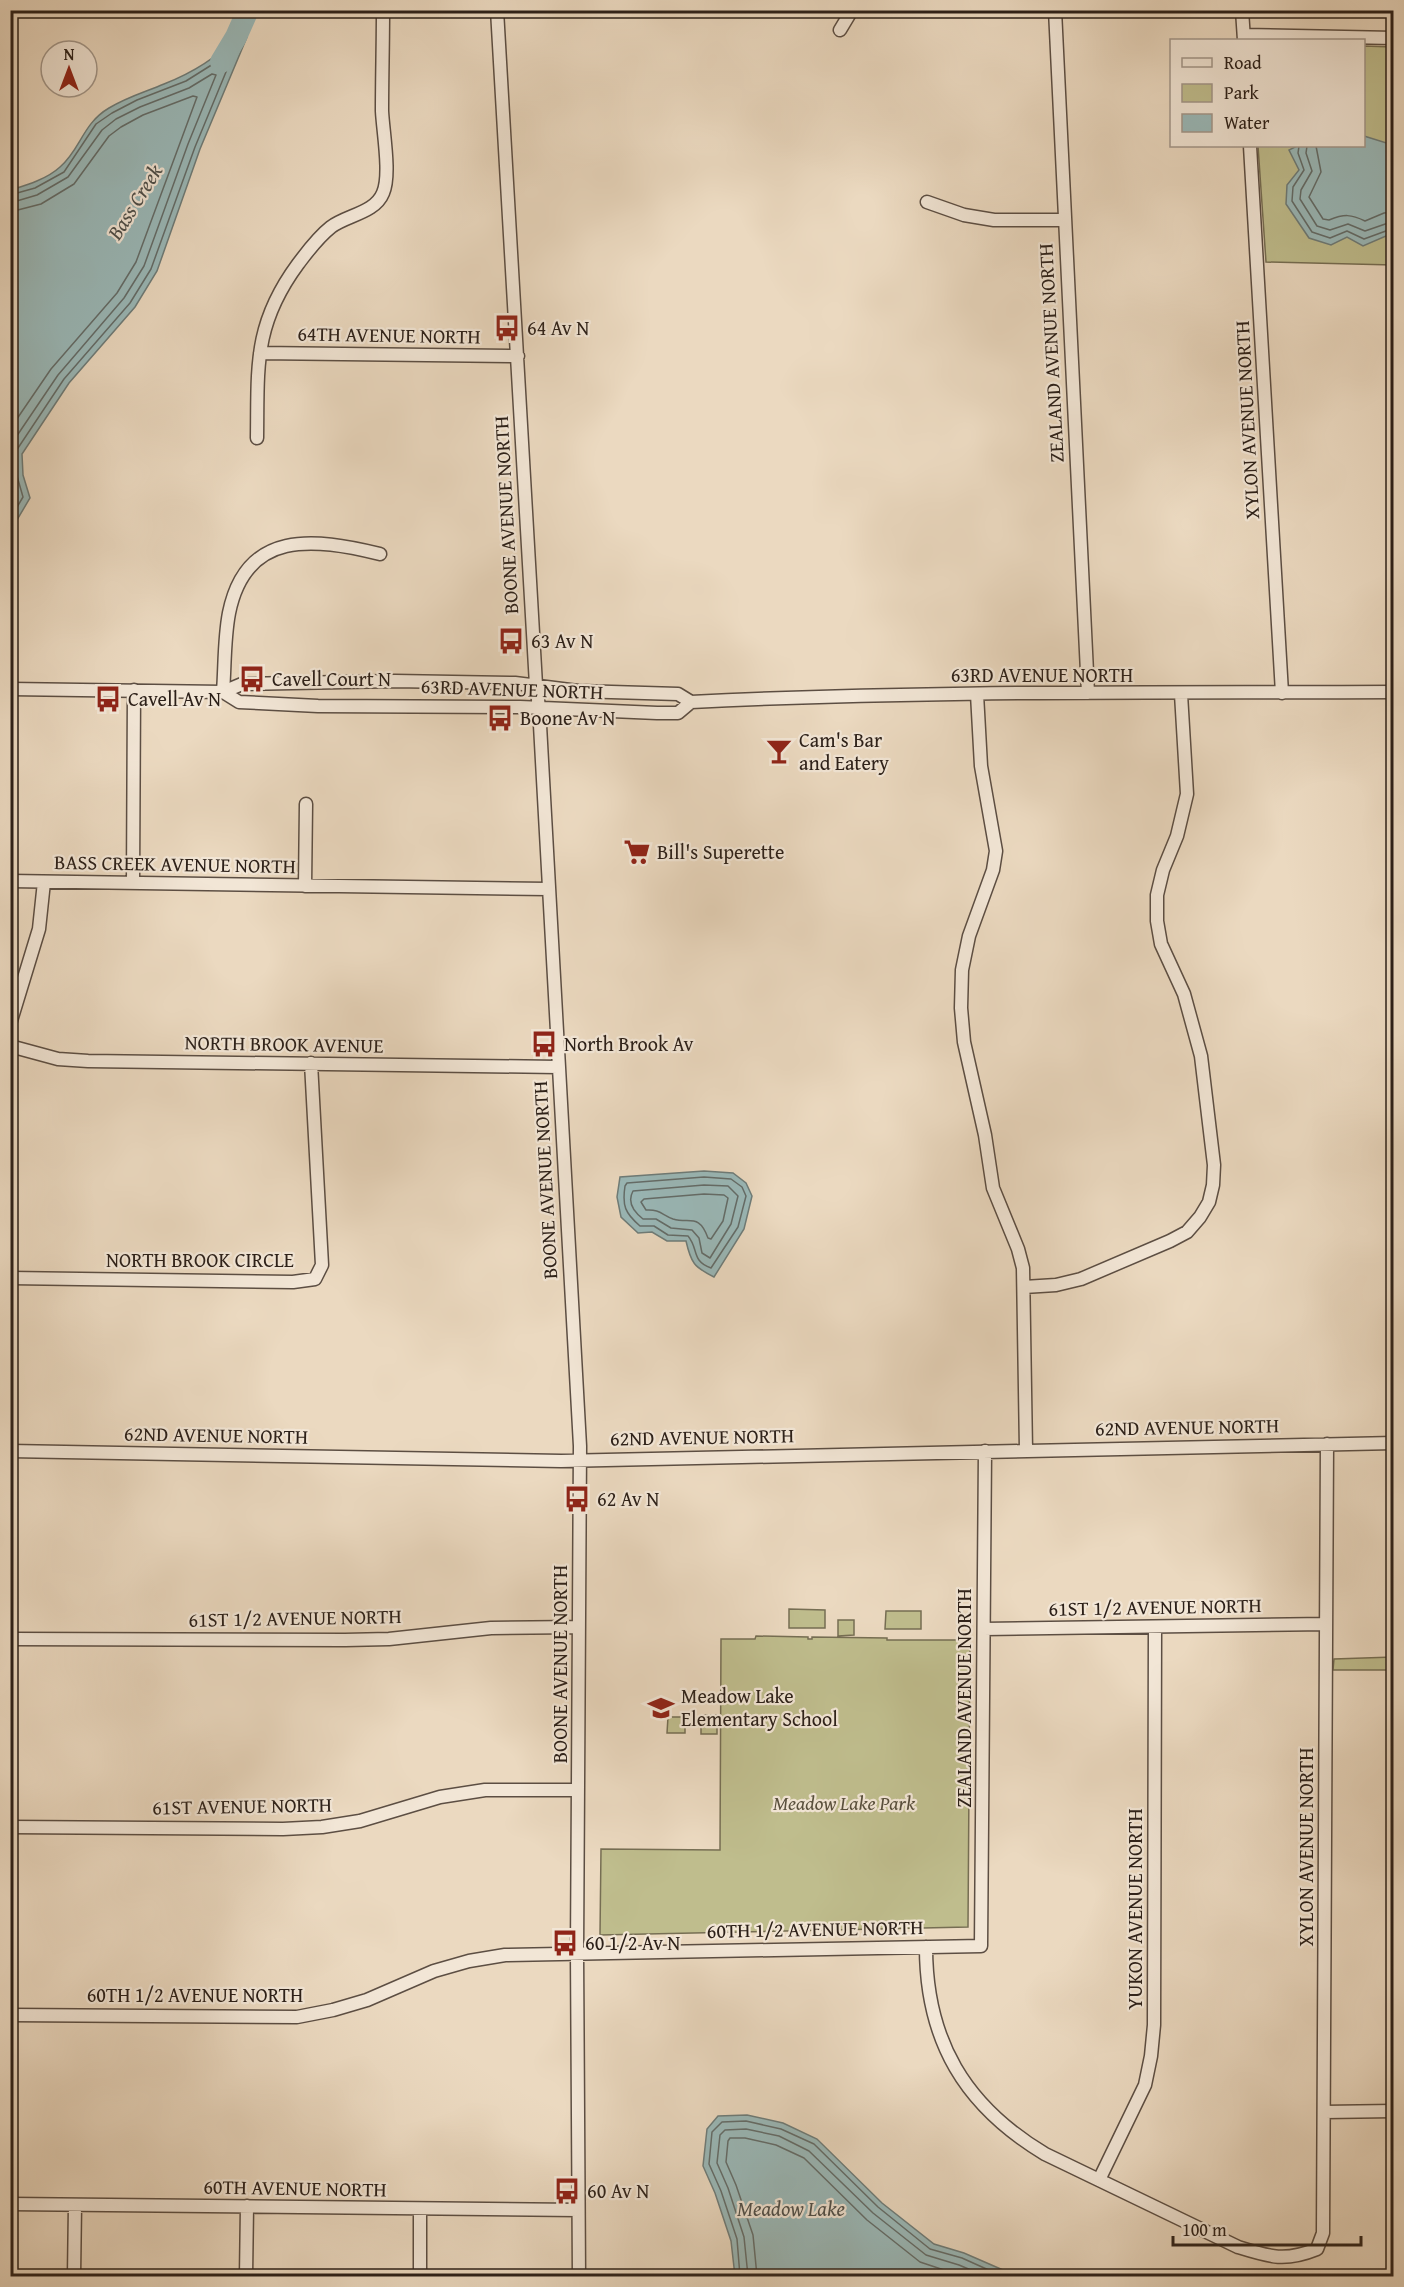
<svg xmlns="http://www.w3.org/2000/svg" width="1404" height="2287" viewBox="0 0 1404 2287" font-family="'Gentium Book Plus',serif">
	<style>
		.green { fill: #bfbd8d; stroke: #766e53; stroke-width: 1.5 }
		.water { fill: #9ab9b9; stroke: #6e7c79; stroke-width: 1.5 }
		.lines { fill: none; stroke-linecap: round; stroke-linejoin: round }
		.shore { stroke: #636c69; stroke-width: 1.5 }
		.river { stroke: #9ab9b9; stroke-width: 22 }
		.minor-casing { stroke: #5c4e43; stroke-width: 15 }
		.minor { stroke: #f2e6d6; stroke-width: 12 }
		.labels { text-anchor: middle; stroke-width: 4.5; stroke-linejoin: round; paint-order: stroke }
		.poi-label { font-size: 20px; fill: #2c2019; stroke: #f2e6d6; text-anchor: start }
		.street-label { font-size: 20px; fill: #2c2019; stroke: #f2e6d6 }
		.park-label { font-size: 20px; font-style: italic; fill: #584f3c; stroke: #f2e6d6 }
		.water-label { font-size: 21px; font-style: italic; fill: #4d4e49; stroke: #f2e6d6 }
	</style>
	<rect width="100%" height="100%" fill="#ebd9c0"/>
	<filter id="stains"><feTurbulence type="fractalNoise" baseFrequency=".00333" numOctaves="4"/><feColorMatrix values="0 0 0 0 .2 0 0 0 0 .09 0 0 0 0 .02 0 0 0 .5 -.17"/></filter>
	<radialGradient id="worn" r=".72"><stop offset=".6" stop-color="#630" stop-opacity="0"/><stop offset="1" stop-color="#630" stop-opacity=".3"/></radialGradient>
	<path class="green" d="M 1364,46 L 1393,47 L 1393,265 L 1266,262 L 1258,146 L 1364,146 Z
		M 789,1609 L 825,1610 L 825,1628 L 789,1628 Z
		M 886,1611 L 921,1611 L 921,1629 L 885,1629 Z
		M 838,1620 L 854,1620 L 854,1635 L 838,1636 Z
		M 756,1636 L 808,1637 L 808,1639 L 812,1639 L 812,1637 L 887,1638 L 887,1640 L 970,1640 L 968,1927 L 600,1935 L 601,1849 L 720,1850 L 721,1639 L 755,1639 Z
		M 1393,1657 L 1393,1670 L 1333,1670 L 1334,1659 Z
		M 701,1715 L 717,1715 L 717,1734 L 701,1734 Z
		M 668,1717 L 685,1717 L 685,1733 L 667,1733 Z"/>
	<path class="water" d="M 236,37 L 247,37 L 200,149 L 157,271 L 135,307 L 69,383 L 22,454 L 23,475 L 30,498 L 11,530 L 11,190 C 27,185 47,179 60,167 C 81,149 82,124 109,108 C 127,97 145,92 164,84 C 192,73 216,59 236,37 Z
		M 1364,136 L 1393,145 L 1393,233 L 1363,246 L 1347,237 L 1331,245 L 1309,238 L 1286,204 L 1287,185 L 1299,170 L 1289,150 L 1297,146 L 1364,146 Z
		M 704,1171 L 733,1173 L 746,1183 L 752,1196 L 744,1229 L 714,1277 C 694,1267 691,1263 686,1241 L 667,1241 L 652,1232 L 638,1233 L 621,1217 L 617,1197 L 620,1177 Z
		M 747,2115 L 783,2123 L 817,2139 L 882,2203 L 934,2244 L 964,2253 L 1003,2270 L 1013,2276 L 735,2276 L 731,2241 L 715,2193 L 703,2166 L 707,2129 L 718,2116 Z"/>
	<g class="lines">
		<path class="shore" d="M 1299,146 L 1298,153 L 1304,170 L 1293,187 L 1292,201 L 1312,232 L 1330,238 L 1347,231 L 1364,239 L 1394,228
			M 1307,146 L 1306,153 L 1312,171 L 1301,190 L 1300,199 L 1317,226 L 1330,230 L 1348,224 L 1365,231 L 1394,221
			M 1316,146 L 1321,172 L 1309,197 L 1323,219 L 1329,220 C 1344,214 1351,214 1365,221 L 1384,213 L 1394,212
			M 10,195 L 35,188 L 64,172 L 96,124 L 112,113 L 137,100 L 186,81 L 229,54 L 233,55 L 195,147 L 151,269 L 130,303 L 64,379 L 16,451 L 17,476 L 23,497 L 10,519
			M 10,203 L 37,195 L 68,177 L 102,130 L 116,119 L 140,107 L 189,88 L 212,74 L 216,75 L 188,144 L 144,266 L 124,298 L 58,375 L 10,446
			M 10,212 L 41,204 L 74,184 L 109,136 L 121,127 L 143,115 L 193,96 L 197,97 L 136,262 L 117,293 L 51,369 L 10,429
			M 704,1177 L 731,1179 L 742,1187 L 746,1196 L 738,1227 L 711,1268 C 691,1261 699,1249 688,1236 L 668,1235 L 654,1226 L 640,1226 C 625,1213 622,1206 625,1186 L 627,1183 Z
			M 704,1185 L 728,1186 L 738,1196 L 731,1224 L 710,1258 L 702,1253 L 699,1238 L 692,1230 L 671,1228 L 656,1219 L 643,1219 C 634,1212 627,1202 633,1191 Z
			M 704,1194 L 724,1195 L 728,1198 L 723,1221 L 711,1239 L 708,1238 C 699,1213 690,1224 673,1219 C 662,1215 660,1209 646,1210 L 641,1202 L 644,1199 Z
			M 740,2276 L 737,2239 L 721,2191 L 709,2164 L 712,2132 L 722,2122 L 746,2121 L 781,2129 L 814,2144 L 878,2207 L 930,2249 L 962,2258 L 1002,2276
			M 748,2276 L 744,2237 L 728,2188 L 717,2163 L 720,2135 L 725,2130 L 746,2129 L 779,2136 L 809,2151 L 873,2213 L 926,2255 L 959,2265 L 985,2276
			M 757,2276 L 753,2235 L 736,2185 L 726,2162 L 728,2141 L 730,2138 L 745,2138 L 776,2145 L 804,2158 L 867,2220 L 920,2262 L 962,2276"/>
		<path class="river" d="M 221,62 L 236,37 L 248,10"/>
		<g class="minor-casing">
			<path id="minor" d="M 497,10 L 536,685 L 539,707 L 580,1446 L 577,1953 L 579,2276
				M 1055,10 L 1088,693
				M 1242,10 L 1244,40
				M 840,30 L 852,10
				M 1244,35 L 1394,38
				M 1250,146 L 1282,693
				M 927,202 L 964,215 L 994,220 L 1064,220
				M 260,353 L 518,356
				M 257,438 C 258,367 253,325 298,264 C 308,251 317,238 331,227 C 347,215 375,213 383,193 C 391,175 383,132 382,111 C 382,78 383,44 383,10
				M 10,689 L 223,692 L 242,684 L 395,681 L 515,683 L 578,691 L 678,694 L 691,702 C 925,690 1159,693 1394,692
				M 223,692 L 239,702 L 318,706 L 520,707 L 657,713 L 678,713 L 691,702
				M 223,692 C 225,666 224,639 229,613 C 246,529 314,538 380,554
				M 977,694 L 981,766 L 996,851 L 993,870 L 969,936 L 962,970 L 961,1008 L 964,1042 L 985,1135 L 993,1188 L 1018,1249 L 1023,1268 L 1026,1450
				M 10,881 L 548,889
				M 133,883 L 134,690
				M 305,886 L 306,804
				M 10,1024 L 39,929 L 44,882
				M 10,1046 L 58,1059 L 88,1061 L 558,1067
				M 10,1278 L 293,1282 L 315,1279 L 322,1265 L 311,1063
				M 1024,1287 L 1056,1285 L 1081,1279 L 1170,1241 L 1187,1232 L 1200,1217 L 1209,1202 L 1213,1185 L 1214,1165 L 1201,1056 L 1184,994 L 1161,944 L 1157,921 L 1157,895 L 1163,870 L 1177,836 L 1187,794 L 1181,694
				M 10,1451 L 561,1461 L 1394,1443
				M 984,1629 L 1326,1624
				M 10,1639 L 345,1640 L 389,1639 L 491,1628 L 579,1627
				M 10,1827 L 283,1829 L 322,1827 L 360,1821 L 440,1797 L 485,1790 L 578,1790
				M 926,1947 C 926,2041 965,2106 1045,2154 L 1238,2247 C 1270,2257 1285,2262 1317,2249 L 1323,2233 L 1327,1444
				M 10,2015 L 297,2017 L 333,2010 L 367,2000 L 434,1971 L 469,1961 L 505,1955 L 981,1946 L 985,1451
				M 1324,2112 L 1394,2111
				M 1099,2180 L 1145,2085 L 1151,2056 L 1154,2025 L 1155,1627
				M 10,2204 L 578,2210
				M 74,2276 L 75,2205
				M 246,2276 L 247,2206
				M 420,2276 L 420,2209"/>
		</g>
		<use href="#minor" class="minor"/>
	</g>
	<defs>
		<g id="bus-bare" transform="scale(2.07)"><path d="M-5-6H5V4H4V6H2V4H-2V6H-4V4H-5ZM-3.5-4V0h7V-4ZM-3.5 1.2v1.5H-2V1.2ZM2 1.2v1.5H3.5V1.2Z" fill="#8f2418" stroke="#f2e6d6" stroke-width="2.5" paint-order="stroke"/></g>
		<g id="bar-bare" transform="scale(2.07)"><path d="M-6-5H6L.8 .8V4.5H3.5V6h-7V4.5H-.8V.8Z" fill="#8f2418" stroke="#f2e6d6" stroke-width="2.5" paint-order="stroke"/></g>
		<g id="supermarket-bare" transform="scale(2.07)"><path d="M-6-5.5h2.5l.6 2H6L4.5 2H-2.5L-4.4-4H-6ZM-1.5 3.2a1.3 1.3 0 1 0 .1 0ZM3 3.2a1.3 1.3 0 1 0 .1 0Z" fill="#8f2418" stroke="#f2e6d6" stroke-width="2.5" paint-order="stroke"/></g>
		<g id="school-bare" transform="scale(2.07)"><path d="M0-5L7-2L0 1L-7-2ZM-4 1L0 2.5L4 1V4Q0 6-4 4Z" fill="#8f2418" stroke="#f2e6d6" stroke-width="2.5" paint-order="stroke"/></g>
	</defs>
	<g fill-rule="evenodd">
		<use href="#bus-bare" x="507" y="328"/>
		<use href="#bus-bare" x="511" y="641"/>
		<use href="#bus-bare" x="252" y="679"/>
		<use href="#bus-bare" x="108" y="699"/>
		<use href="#bus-bare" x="500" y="718"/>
		<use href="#bar-bare" x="779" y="751"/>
		<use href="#supermarket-bare" x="637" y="852"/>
		<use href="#bus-bare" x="544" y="1044"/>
		<use href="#bus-bare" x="577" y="1499"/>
		<use href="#school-bare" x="661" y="1708"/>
		<use href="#bus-bare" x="565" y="1943"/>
		<use href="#bus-bare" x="567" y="2191"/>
	</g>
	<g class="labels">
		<g class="poi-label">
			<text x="527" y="335">64 Av N</text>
			<text x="531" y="648">63 Av N</text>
			<text x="272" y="686">Cavell Court N</text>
			<text x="128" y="706">Cavell Av N</text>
			<text x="520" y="725">Boone Av N</text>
			<text x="799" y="747">Cam's Bar<tspan x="799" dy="23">and Eatery</tspan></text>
			<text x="657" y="859">Bill's Superette</text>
			<text x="564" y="1051">North Brook Av</text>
			<text x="597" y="1506">62 Av N</text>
			<text x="681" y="1703">Meadow Lake<tspan x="681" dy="23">Elementary School</tspan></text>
			<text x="585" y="1950">60 1/2 Av N</text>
			<text x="587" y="2198">60 Av N</text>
		</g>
		<g class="street-label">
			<text transform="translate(389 335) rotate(1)" y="7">64TH AVENUE NORTH</text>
			<text transform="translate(1051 353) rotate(-93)" y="7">ZEALAND AVENUE NORTH</text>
			<text transform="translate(1247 420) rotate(-93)" y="7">XYLON AVENUE NORTH</text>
			<text transform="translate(506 515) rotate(-93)" y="7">BOONE AVENUE NORTH</text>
			<text x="1042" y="682">63RD AVENUE NORTH</text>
			<text transform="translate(512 689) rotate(2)" y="7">63RD AVENUE NORTH</text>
			<text transform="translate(175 864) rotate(1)" y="7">BASS CREEK AVENUE NORTH</text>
			<text transform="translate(284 1044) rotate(1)" y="7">NORTH BROOK AVENUE</text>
			<text transform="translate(545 1180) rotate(-93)" y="7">BOONE AVENUE NORTH</text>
			<text x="200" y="1267">NORTH BROOK CIRCLE</text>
			<text transform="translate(1187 1427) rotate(-1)" y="7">62ND AVENUE NORTH</text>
			<text transform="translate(216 1435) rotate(1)" y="7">62ND AVENUE NORTH</text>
			<text transform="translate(702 1437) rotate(-1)" y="7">62ND AVENUE NORTH</text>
			<text transform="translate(1155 1607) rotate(-1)" y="7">61ST 1/2 AVENUE NORTH</text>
			<text transform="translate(295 1618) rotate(-1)" y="7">61ST 1/2 AVENUE NORTH</text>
			<text transform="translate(560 1664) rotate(-90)" y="7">BOONE AVENUE NORTH</text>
			<text transform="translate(964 1698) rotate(-90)" y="7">ZEALAND AVENUE NORTH</text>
			<text transform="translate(242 1806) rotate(-1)" y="7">61ST AVENUE NORTH</text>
			<text transform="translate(1306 1847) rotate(-90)" y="7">XYLON AVENUE NORTH</text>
			<text transform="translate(1135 1909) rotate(-90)" y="7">YUKON AVENUE NORTH</text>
			<text transform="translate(815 1929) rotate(-1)" y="7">60TH 1/2 AVENUE NORTH</text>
			<text x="195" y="2002">60TH 1/2 AVENUE NORTH</text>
			<text transform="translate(295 2188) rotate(1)" y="7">60TH AVENUE NORTH</text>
		</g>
		<g class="park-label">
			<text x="844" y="1810">Meadow Lake Park</text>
		</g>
		<g class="water-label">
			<text transform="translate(135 202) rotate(-58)" y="7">Bass Creek</text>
			<text x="791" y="2216">Meadow Lake</text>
		</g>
	</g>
	<rect width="1404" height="2287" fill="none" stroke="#ebd9c0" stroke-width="36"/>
	<rect x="12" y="12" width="1380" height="2263" fill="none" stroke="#2c2019" stroke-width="3"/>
	<rect x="18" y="18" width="1368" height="2251" fill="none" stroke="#2c2019" stroke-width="1.5"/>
	<rect x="1170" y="39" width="195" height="108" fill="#f2e6d6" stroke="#a3978a" stroke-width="1.5"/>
	<rect x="1182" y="58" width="30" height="9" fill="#f2e6d6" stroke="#a3978a" stroke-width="1.5"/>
	<text x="1224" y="69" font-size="18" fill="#2c2019">Road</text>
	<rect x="1182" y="84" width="30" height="18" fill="#bfbd8d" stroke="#a3978a" stroke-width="1.5"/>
	<text x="1224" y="99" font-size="18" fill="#2c2019">Park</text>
	<rect x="1182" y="114" width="30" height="18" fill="#9ab9b9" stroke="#a3978a" stroke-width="1.5"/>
	<text x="1224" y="129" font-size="18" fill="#2c2019">Water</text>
	<g transform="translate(69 69)"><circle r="28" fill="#f2e6d6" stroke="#a3978a" stroke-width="1.5"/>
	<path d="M0-4.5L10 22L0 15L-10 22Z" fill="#8f2418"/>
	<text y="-9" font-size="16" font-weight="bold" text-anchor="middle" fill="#2c2019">N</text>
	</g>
	<path d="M1173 2236v9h188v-9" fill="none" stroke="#2c2019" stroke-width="3"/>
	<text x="1182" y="2236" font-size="18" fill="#2c2019" stroke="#f2e6d6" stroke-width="4.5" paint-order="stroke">100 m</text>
	<rect width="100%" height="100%" filter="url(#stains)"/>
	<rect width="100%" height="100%" fill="url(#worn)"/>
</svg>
